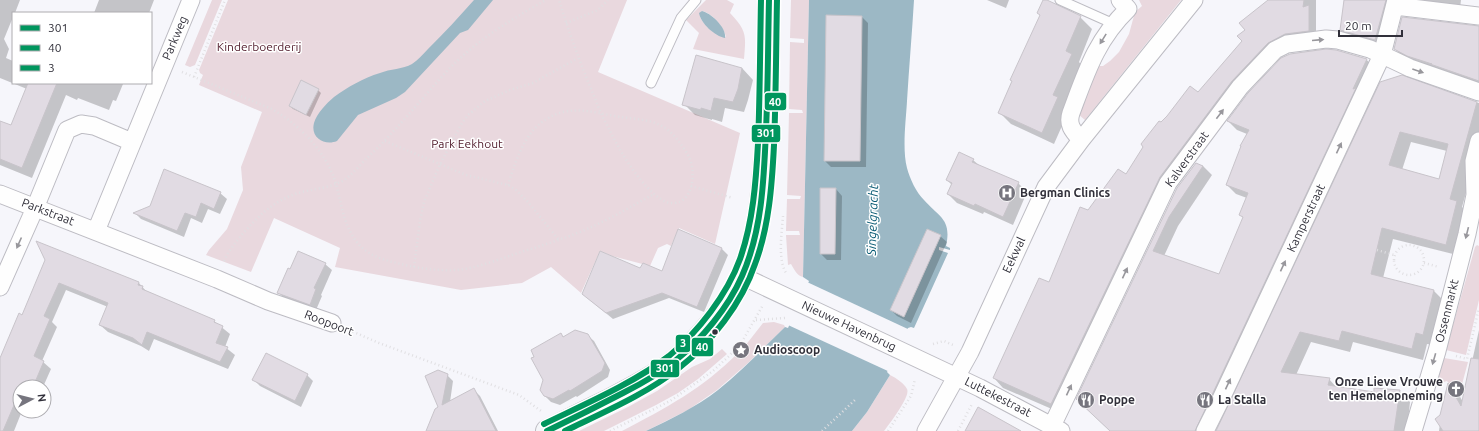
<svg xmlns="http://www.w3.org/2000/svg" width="1479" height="431" viewBox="0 0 1479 431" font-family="Ubuntu,sans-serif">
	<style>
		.green { fill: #e9d8de; fill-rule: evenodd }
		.water { fill: #9cb8c5 }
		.pier { fill: #f6f6fb }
		.shadow { fill: #0003; fill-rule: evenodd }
		.building { fill: #e1dbe3; stroke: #c8c4ca; fill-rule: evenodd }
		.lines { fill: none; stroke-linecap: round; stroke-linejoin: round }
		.lane-casing { stroke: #bdbcc3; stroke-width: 11 }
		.street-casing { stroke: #bdbcc3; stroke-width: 19 }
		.secondary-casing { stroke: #bdbcc3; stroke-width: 24 }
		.path { stroke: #e0dfe2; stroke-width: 2.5; stroke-dasharray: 1 3; stroke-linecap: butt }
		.lane { stroke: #fefefe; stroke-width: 9 }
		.street { stroke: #fefefe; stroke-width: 17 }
		.secondary { stroke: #f4f6f9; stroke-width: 22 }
		.bus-1-casing { stroke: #fff; stroke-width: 9 }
		.bus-2-casing { stroke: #fff; stroke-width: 9 }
		.bus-3-casing { stroke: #fff; stroke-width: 9 }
		.bus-1 { stroke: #00965e; stroke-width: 6 }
		.bus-2 { stroke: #00965e; stroke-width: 6 }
		.bus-3 { stroke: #00965e; stroke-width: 6 }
		.oneway { fill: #98979c }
		.bus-dot { fill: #31303a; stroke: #fff; stroke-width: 1.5 }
		.labels { text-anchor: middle; stroke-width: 3; stroke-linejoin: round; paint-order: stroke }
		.street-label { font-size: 12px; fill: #31303a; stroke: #fff }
		.park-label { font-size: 12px; fill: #552131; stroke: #fff }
		.poi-label { font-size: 12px; font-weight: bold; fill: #31303a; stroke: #fff; text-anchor: start }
		.water-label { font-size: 13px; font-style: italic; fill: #0a5b74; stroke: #fff }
		.line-badge { stroke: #fff; stroke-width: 1.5 }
		.badge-label { font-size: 11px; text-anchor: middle; font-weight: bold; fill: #fff }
	</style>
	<rect width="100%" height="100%" fill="#f6f6fb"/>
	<path class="green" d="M 212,0 L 222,0 L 195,65 L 190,67 L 185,65 Z
		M 228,0 L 627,0 L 598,72 L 740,133 L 715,244 L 679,228 L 671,246 L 667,244 L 658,248 L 650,266 L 612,256 L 600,251 L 581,293 L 551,267 L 522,283 L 461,290 L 335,267 L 340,248 L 274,218 L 251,272 L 206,255 L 209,250 L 227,229 L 243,190 L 241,167 L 262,112 L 199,85 L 203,75 L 200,73 L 199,70 Z
		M 706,0 L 727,0 L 734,4 L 730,13 C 747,31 746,35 744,59 L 693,49 L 699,33 L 686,20 ZM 702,11 C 712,13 724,27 726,37 C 714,34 706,28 700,17 Z
		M 791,0 L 809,0 L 803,277 C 797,276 794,269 791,264 L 788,265 L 786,235 L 800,235 L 799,231 L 786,231 L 787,199 L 800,199 L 801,196 L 787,195 L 789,113 L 803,113 L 802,110 L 789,109 L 790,42 L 804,43 L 804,39 L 790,38 Z
		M 1139,0 L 1181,0 L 1085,120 L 1079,115 L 1098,66 L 1103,66 L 1110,61 L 1119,52 L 1129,34 L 1135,12 L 1142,6 Z
		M 1477,245 L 1479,246 L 1479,300 L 1466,355 L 1446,350 L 1475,247 Z
		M 774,322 L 784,325 L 785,327 L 748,363 L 717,390 L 688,410 L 646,431 L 622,431 C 666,408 702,389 738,353 L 743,351 L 745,346 L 763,323 Z
		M 722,349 L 727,354 L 698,379 L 678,393 L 656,405 L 604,431 L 579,431 L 628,407 L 657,391 L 692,367 L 710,359 Z
		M 1444,358 L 1468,362 L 1461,388 L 1450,385 L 1447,381 L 1444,382 L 1437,380 Z
		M 890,375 C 896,378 904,383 907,389 C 911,396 889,424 884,431 L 852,431 L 867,412 Z"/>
	<path class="water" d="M 474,0 L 493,0 L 468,30 L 460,33 L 405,92 L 396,98 L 358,115 L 337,141 C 325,146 310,138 314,123 C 317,113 326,104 334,97 C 348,87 363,78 380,73 C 390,69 403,69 412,64 C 418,60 423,54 428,49 C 444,33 459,17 474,0 Z
		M 809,0 L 914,0 C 912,34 909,67 907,101 C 906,120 902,149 907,168 C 910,179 916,192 924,200 C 939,217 952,219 946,246 L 950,248 L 950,250 L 939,247 L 939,250 L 948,253 L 914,328 L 911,327 L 908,328 L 887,372 L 890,375 L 867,412 L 852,431 L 646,431 C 671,419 696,407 718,390 C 742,371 763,348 785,327 L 788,328 L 809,281 L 803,277 Z
		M 702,11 C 711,13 727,28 725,38 C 715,36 701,24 699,13 Z"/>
	<path class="pier" d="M 807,282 L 910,330 L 890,372 L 788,325 Z"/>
	<path class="shadow" d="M 0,0 L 20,0 L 15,13 L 13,13 L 13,17 L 4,39 L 9,49 L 6,58 L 13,61 L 13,83 L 123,84 L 116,101 L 113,100 L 109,110 L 78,98 L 77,100 L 66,95 L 32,178 L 0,165 L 0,122 L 12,127 L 27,89 L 0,78 Z
		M 99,0 L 154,0 L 149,13 L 94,13 Z
		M 987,0 L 1009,0 L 1006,8 Z
		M 1045,0 L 1080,17 L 1092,29 L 1079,62 L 1083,67 L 1069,110 L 1054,144 L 1011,124 L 999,112 L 1041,16 Z
		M 1270,0 L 1316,0 L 1316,41 L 1277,53 L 1169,187 L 1061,413 L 1003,388 L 994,378 L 1049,283 L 1088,212 L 1126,176 L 1161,124 L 1199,93 L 1243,41 L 1246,30 Z
		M 1344,0 L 1395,0 L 1382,46 L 1347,36 L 1341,30 Z
		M 1410,0 L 1461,0 L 1460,9 Z
		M 862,17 L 868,23 L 866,167 L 831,167 L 825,161 Z
		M 1479,27 L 1479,88 L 1406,60 L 1395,49 Z
		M 1366,59 L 1375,69 L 1206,431 L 1110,431 L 1086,408 L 1177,189 L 1196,164 L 1203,166 L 1212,175 L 1178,226 L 1164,256 L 1220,276 L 1244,218 L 1240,214 L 1247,198 L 1236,194 L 1227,185 L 1247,134 L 1237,130 L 1228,121 Z
		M 742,68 L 753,80 L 748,100 L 744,112 L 725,108 L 722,122 L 712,119 L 712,120 L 695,115 L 684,104 Z
		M 1381,83 L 1479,103 L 1479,155 L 1477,154 L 1462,207 L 1468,213 L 1457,255 L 1393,239 L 1383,278 L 1434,291 L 1445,302 L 1434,345 L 1427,344 L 1423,360 L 1353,342 L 1350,352 L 1311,342 L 1296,375 L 1329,379 L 1337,388 L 1374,393 L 1399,391 L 1410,402 L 1407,431 L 1217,431 ZM 1411,142 L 1447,151 L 1440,180 L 1402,170 Z
		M 318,90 L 321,93 L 310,117 L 293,109 L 290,106 Z
		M 973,160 L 980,166 L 1018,183 L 1027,192 L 1013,225 L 984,212 L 983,214 L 957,203 L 948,194 L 952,185 L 947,180 Z
		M 836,189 L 842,196 L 841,260 L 827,260 L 821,254 Z
		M 220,193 L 227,199 L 220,214 L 208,209 L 202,223 L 191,218 L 184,237 L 141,219 L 135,213 Z
		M 940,236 L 947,242 L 911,323 L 897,316 L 891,310 Z
		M 38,243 L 139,283 L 146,291 L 214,321 L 230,334 L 225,347 L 235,355 L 228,369 L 154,339 L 149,351 L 141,346 L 108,332 L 100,325 L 108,307 L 66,290 L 52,322 L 57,327 L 42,361 L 51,369 L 43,387 L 20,387 L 20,411 L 22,411 L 14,431 L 0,431 L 0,360 L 23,316 L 46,260 Z
		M 722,249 L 728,255 L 704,312 L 669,298 L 613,319 L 590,300 L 641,270 L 663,273 Z
		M 325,264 L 332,270 L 321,295 L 322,296 L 316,310 L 285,299 L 278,292 Z
		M 1479,330 L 1479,431 L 1439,431 L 1441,416 L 1449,385 L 1459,395 L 1463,402 Z
		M 561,335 L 564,338 L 587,335 L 594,341 L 610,370 L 608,377 L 577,397 L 576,396 L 560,405 L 551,402 L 545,396 Z
		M 307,375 L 313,381 L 301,407 L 260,386 L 254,380 Z
		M 447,375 L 453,381 L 450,402 L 474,390 L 480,396 L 498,431 L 431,431 L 440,407 Z"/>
	<path class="building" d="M 1043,0 L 1047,0 L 1081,16 L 1066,51 L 1072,54 L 1053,95 L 1058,97 L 1042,133 L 998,113 L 1012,81 L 1010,80 L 1040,15 L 1037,13 Z
		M 1268,0 L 1304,0 L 1303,7 L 1309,5 L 1309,31 L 1285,34 L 1268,43 L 1232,81 L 1160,177 L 1051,404 L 993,378 L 1039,278 L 1049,282 L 1080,207 L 1088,210 L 1118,169 L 1126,174 L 1143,147 L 1141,144 L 1159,121 L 1161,122 L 1167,116 L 1190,86 L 1198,92 L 1242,41 L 1237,36 L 1245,30 L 1239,23 Z
		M 1344,0 L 1386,0 L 1375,40 L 1340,30 Z
		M 826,15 L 862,16 L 860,161 L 824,161 Z
		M 1402,17 L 1479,26 L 1479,81 L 1430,64 L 1432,64 L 1407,56 L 1394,49 Z
		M 1326,49 L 1336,50 L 1367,59 L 1353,89 L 1356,88 L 1195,431 L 1110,431 L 1076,399 L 1177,188 L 1196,163 L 1203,166 L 1169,217 L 1153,251 L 1219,274 L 1243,217 L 1239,215 L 1248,193 L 1226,185 L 1241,146 L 1240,146 L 1249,130 L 1227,121 L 1248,93 L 1281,58 L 1290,54 Z
		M 696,55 L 742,68 L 738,89 L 733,102 L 714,98 L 711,111 L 701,108 L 701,110 L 682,105 Z
		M 1402,75 L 1477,102 L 1450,199 L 1457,201 L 1446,245 L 1382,228 L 1371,274 L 1434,290 L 1423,335 L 1416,333 L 1412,349 L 1342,331 L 1339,341 L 1300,332 L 1281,372 L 1330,378 L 1328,385 L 1374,392 L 1374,388 L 1400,390 L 1394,431 L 1216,431 L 1380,82 ZM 1400,132 L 1448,144 L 1439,179 L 1389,165 Z
		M 301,80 L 319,89 L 306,115 L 289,106 Z
		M 28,83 L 57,83 L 22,168 L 0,159 L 0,121 L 11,125 Z
		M 959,152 L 974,159 L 972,162 L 1019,182 L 1003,217 L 975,204 L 974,206 L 947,194 L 952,183 L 946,180 Z
		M 164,169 L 221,192 L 214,209 L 201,203 L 196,217 L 185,213 L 177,231 L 133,213 L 150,206 Z
		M 820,188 L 836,188 L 835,254 L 820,254 Z
		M 678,229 L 722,248 L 697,307 L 662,293 L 606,313 L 582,294 L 600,251 L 640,268 L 643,263 L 662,271 Z
		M 927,229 L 941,235 L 904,317 L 890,310 Z
		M 36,241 L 139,282 L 138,285 L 143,286 L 142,289 L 215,320 L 214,322 L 223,326 L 216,343 L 228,347 L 220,362 L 147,332 L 142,345 L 133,338 L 99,325 L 108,303 L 59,283 L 44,316 L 50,319 L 34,356 L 44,361 L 33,387 L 20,387 L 20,391 L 3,431 L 0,431 L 0,358 L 19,313 L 22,315 L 45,260 Z
		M 298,251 L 326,263 L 314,288 L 316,289 L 310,305 L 277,293 L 288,268 L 290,269 Z
		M 575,330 L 588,334 L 605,363 L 602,371 L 570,391 L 569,390 L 553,399 L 544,396 L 540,390 L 543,380 L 531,358 L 534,357 L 531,350 L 561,333 L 563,337 Z
		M 266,353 L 308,374 L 295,401 L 252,380 Z
		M 1471,358 L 1479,359 L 1479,431 L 1443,431 L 1435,419 L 1440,415 L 1448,383 L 1461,406 Z
		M 438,370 L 448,374 L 442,405 L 474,388 L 496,431 L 426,431 L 435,409 L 438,407 L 425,376 Z
		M 978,407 L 1021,431 L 965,431 Z"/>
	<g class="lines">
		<g class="lane-casing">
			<path id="lane" d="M 1060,0 L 1114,24
				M 651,83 L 681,18 L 696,0"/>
		</g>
		<g class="street-casing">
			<path id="street" d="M 1395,6 L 1479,16
				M 1081,140 C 1073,131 1067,125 1071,113 C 1086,73 1096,40 1128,9 L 1120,0
				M 0,194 L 217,279 L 268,301 L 332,323
				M 96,231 L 191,0
				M 742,276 L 980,388 L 1061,431
				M 0,287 L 35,208 L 67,130 L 81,124 L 94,126 L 132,142
				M 1052,426 L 1168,183 L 1240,87 L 1275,50 L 1287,44 L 1326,39 L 1338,40 L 1370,49 L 1410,68 L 1479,92
				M 926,431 L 970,352 L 1046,187 L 1081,140 L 1194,0
				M 1205,431 L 1220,401 L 1382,55 L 1396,0
				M 1413,431 L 1437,351 L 1467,234 L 1475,195 L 1474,161 L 1479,141"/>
		</g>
		<g class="secondary-casing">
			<path id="secondary" d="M 547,431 C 568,421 589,410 610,400 C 632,388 655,377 675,361 C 698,341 730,304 742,276 C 759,238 762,198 765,158 C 768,105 768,53 769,0"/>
		</g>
		<path class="path" d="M 566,23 L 598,10 L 608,0
			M 182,72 L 272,109 C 298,124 321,147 333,175 C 341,196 341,219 354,238 C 364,254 380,259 397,263 C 416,268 437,271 457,270 C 477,268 497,260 515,254 C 540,246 564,239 587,229 C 610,219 632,206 654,194
			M 194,77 L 225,0
			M 385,141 L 466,175 L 508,185 L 516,190 L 528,202 L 559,240
			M 508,185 C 515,163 524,133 545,120 C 571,103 593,113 621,117 C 634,119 649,119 662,126 C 673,132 683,146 689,157 C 696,171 694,204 672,203 C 662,203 652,192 645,185 C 630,168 619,149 609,129 C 607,124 603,119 601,113 C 598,108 597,102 594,96 C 581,65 569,33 559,0
			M 691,186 L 733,198
			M 783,216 C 782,231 777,262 787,274
			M1394 260a15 15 0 1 1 30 0a15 15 0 1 1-30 0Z
			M 1377,250 L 1394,255
			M 224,261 C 228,252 234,244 241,236 C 257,217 273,201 298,193 C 312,189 331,188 344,180 C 353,174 361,164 368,157 C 397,130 421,99 448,70 C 477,40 510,20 546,0
			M 1424,263 L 1439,267
			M 414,267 L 420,221 L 424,202 L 440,164 L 462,123 L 468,115 L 485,101 L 510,90 L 533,83 L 578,58
			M 756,320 L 785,318
			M 349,330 L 379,343 L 519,395 L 541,411
			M 933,344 L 944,341 L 953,345
			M 1456,356 L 1467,359 L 1479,308
			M 610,431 L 670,401 L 713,371 L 729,356 L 743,340 L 763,305
			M 822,431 L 856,399
			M 888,431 L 911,396 L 915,379
			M 958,431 L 972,404"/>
		<use href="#lane" class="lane"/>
		<use href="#street" class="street"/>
		<use href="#secondary" class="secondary"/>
		<g class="bus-1-casing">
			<path id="bus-1" d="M 547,431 C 572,419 598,406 623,393 C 641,384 659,374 675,361 C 702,339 728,308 742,276 C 762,231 764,179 766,130 C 768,87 768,43 769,0"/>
		</g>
		<g class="bus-2-casing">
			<path id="bus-2" d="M 565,431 C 604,412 645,395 679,368 C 711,343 742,303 755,264 C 769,227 772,185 774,145 C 776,97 776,49 777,0"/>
		</g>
		<g class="bus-3-casing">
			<path id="bus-3" d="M 544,424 C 583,405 634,383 669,356 C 698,332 727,295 740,259 C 753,222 756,182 758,143 C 760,95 760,48 761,0"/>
		</g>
		<use href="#bus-1" class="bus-1"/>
		<use href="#bus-2" class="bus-2"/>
		<use href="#bus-3" class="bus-3"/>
	</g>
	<defs><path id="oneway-solid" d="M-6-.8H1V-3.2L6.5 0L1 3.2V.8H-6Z"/></defs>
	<g class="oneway">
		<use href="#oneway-solid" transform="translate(1103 39) rotate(122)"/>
		<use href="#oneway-solid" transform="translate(1318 40) rotate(-5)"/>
		<use href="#oneway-solid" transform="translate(1418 71) rotate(19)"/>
		<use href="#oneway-solid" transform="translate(1220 114) rotate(-53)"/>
		<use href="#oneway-solid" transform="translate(1339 148) rotate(-65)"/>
		<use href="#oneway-solid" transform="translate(1467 233) rotate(104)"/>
		<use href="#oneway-solid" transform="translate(19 243) rotate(114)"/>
		<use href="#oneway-solid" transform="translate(1283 266) rotate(-65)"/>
		<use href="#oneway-solid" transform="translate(1125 273) rotate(-65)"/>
		<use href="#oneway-solid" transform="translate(1434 359) rotate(106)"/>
		<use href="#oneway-solid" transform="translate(1228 384) rotate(-65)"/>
		<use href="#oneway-solid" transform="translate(1069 390) rotate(-65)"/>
	</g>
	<defs>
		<g id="hospital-disc" transform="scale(0.9)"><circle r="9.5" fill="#76757e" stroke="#fff"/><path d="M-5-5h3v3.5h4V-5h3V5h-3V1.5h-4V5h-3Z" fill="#fff"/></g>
		<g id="sight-disc" transform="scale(0.9)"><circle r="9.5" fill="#76757e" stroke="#fff"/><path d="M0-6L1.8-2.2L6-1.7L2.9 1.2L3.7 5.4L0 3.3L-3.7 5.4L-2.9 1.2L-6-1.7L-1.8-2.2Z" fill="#fff"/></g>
		<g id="church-disc" transform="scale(0.9)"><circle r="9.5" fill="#76757e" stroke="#fff"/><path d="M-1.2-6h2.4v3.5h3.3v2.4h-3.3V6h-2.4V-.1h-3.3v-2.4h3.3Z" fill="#fff"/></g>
		<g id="restaurant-disc" transform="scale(0.9)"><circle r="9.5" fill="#76757e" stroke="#fff"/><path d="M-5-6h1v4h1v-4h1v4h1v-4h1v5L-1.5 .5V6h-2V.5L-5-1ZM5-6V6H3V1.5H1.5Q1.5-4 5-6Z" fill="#fff"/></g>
	</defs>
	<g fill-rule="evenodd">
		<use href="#hospital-disc" x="1007" y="193"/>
		<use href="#sight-disc" x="741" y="350"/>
		<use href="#church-disc" x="1456" y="389"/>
		<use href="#restaurant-disc" x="1086" y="400"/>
		<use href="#restaurant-disc" x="1205" y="400"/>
	</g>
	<circle class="bus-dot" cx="715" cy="332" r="3.5"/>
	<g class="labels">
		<g class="street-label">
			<text transform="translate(175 38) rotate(-67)" y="4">Parkweg</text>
			<text transform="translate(1187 159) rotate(-54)" y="4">Kalverstraat</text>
			<text transform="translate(48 212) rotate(21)" y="4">Parkstraat</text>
			<text transform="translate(1306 218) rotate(-65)" y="4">Kamperstraat</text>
			<text transform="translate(1014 255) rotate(-65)" y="4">Eekwal</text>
			<text transform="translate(1447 311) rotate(-76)" y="4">Ossenmarkt</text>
			<text transform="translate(329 323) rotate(21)" y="4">Roopoort</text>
			<text transform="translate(849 326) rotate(25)" y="4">Nieuwe Havenbrug</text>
			<text transform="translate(998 397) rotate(27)" y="4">Luttekestraat</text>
		</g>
		<g class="park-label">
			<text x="259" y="51">Kinderboerderij</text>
			<text x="467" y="148">Park Eekhout</text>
		</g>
		<g class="poi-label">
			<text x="1020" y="197">Bergman Clinics</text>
			<text x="754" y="354">Audioscoop</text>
			<text x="1443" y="386" text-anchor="end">Onze Lieve Vrouwe<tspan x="1443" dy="14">ten Hemelopneming</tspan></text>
			<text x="1099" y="404">Poppe</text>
			<text x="1218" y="404">La Stalla</text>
		</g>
		<g class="water-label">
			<text transform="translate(872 220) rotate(-88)" y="5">Singelgracht</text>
		</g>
	</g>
	<g class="line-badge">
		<rect x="764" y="92" width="23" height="19" rx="4" fill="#00965e"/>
		<rect x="751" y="124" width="30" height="19" rx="4" fill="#00965e"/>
		<rect x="675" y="334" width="16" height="19" rx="4" fill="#00965e"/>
		<rect x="691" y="337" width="23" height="20" rx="4" fill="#00965e"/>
		<rect x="650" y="359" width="30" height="19" rx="4" fill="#00965e"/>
	</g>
	<g class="badge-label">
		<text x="775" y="106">40</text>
		<text x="766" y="137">301</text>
		<text x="683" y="347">3</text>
		<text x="702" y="351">40</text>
		<text x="665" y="372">301</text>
	</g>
	<rect x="12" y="12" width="140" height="72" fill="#ffffff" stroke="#adacb0"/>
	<rect x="20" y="25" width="20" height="6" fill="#00965e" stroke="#adacb0"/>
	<text x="48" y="32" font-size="12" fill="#31303a">301</text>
	<rect x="20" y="45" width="20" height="6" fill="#00965e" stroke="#adacb0"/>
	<text x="48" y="52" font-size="12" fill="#31303a">40</text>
	<rect x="20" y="65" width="20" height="6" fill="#00965e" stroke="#adacb0"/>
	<text x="48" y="72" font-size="12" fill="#31303a">3</text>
	<g transform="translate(32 399) rotate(83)"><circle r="19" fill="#ffffff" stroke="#adacb0"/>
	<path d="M0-3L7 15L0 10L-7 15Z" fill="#76757e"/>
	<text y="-6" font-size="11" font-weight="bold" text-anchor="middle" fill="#31303a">N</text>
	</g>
	<path d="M1339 30v6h63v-6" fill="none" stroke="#31303a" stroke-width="2"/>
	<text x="1345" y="30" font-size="12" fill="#31303a" stroke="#ffffff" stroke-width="3" paint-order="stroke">20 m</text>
</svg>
